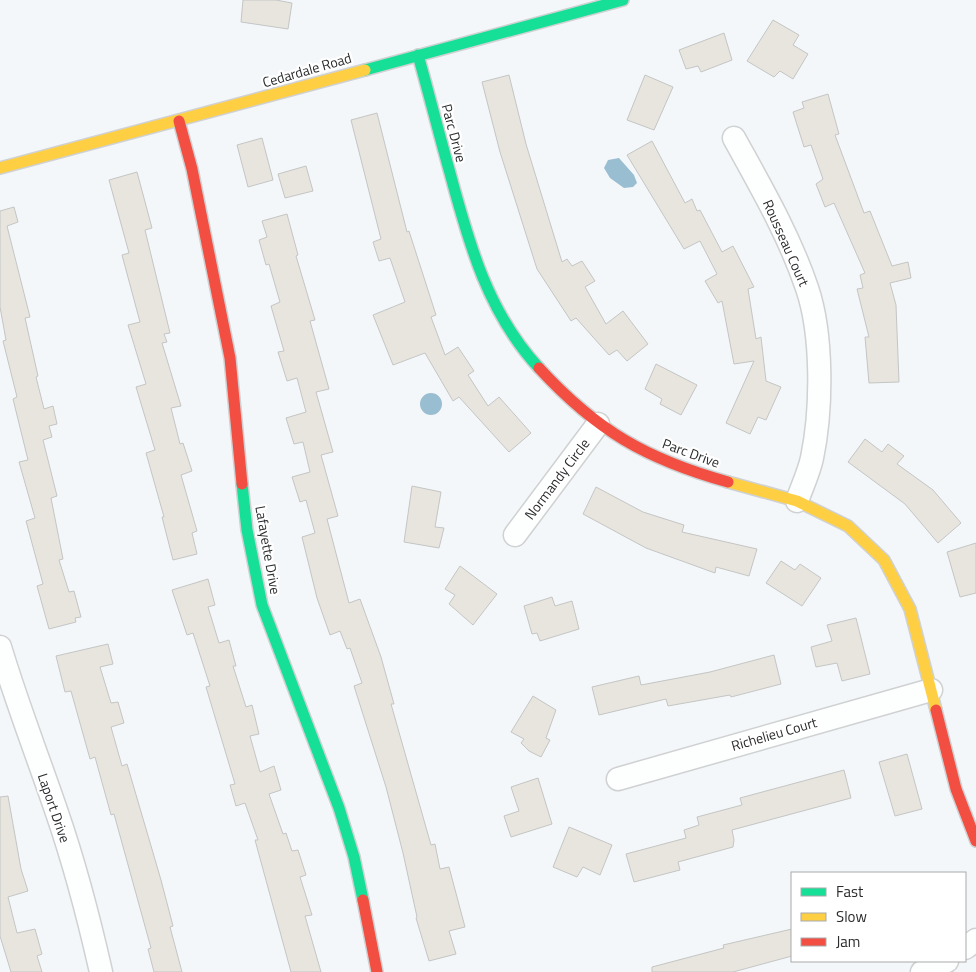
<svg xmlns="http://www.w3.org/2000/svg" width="976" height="972" viewBox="0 0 976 972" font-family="'Titillium Web',sans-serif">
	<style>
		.water { fill: #9abed1 }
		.building { fill: #e7e5dd; stroke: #c4c5c5 }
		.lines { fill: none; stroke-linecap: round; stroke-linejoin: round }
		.street-casing { stroke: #cfd1d2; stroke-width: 25 }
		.fast-casing { stroke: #cfd1d2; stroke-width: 14 }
		.slow-casing { stroke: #cfd1d2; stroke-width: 14 }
		.jam-casing { stroke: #cfd1d2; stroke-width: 14 }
		.street { stroke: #fdfefe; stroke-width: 22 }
		.fast { stroke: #16e098; stroke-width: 11 }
		.slow { stroke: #ffcf43; stroke-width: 11 }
		.jam { stroke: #f24e42; stroke-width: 11 }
		.labels { text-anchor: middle; stroke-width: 4.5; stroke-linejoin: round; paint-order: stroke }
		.street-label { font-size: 14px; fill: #292b2c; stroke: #fff }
	</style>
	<rect width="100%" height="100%" fill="#f4f7f9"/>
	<path class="water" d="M 619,158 L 634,175 L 637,183 L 633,187 L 624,188 L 610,178 L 604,168 L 608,160 Z
		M420 404a11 11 0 1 1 22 0a11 11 0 1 1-22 0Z"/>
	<path class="building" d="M 243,0 L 276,0 L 292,3 L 288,29 L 241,22 Z
		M 773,20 L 799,35 L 793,45 L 808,54 L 793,79 L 780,71 L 774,77 L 747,61 Z
		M 724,33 L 732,60 L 701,72 L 698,66 L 686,69 L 679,50 Z
		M 509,75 L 526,144 L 562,262 L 567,259 L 572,266 L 582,261 L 595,281 L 585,287 L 606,324 L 623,311 L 648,344 L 627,361 L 617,350 L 609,355 L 576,318 L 571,321 L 537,269 L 500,152 L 482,82 Z
		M 645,75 L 673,87 L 654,130 L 627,120 Z
		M 828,94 L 839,134 L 835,135 L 864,213 L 870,211 L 892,266 L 908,262 L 911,278 L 890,283 L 896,305 L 899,382 L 869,383 L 865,337 L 869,337 L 857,289 L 863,288 L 860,275 L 865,273 L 834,203 L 825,207 L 816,184 L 823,179 L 811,145 L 804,147 L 793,112 L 804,108 L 802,102 Z
		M 377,113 L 407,232 L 409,231 L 436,315 L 431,317 L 445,355 L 458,347 L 474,371 L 468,375 L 488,406 L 499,397 L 531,433 L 509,452 L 459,397 L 453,401 L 425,353 L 393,365 L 373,315 L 405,302 L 390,258 L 379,261 L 373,242 L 381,239 L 351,120 Z
		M 262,138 L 273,180 L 248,187 L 237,145 Z
		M 652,141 L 685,203 L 692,199 L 697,211 L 700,210 L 722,252 L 733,246 L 754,287 L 748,289 L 756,339 L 761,337 L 766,381 L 781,387 L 766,420 L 758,417 L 750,434 L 726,423 L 754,361 L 734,364 L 722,301 L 718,303 L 705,281 L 717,274 L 700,241 L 684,249 L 627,155 Z
		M 306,166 L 313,191 L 285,198 L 278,174 Z
		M 137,172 L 152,228 L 145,230 L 170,333 L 164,334 L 167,342 L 162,343 L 181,406 L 171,408 L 180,444 L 183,443 L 192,471 L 181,475 L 197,531 L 192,533 L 197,554 L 173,560 L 162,517 L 164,517 L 146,453 L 155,450 L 136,387 L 146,384 L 128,325 L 140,322 L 122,255 L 129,253 L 109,180 Z
		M 14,207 L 18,222 L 7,226 L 30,317 L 25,318 L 38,376 L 36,377 L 44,409 L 53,406 L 57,424 L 49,426 L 52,437 L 43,440 L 57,496 L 51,498 L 63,559 L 59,560 L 69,592 L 74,591 L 81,617 L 75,618 L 76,622 L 49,629 L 37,586 L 43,584 L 26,521 L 35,518 L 19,462 L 28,460 L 13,399 L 17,397 L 3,341 L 6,340 L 0,307 L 0,211 Z
		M 287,214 L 298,255 L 296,256 L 315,320 L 310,321 L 329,389 L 316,392 L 333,452 L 321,455 L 338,516 L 327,519 L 349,603 L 360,599 L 381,657 L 394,704 L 391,704 L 431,845 L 435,844 L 440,869 L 449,867 L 465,927 L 449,931 L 456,954 L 429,961 L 416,918 L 417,917 L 403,853 L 386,787 L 354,686 L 362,683 L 350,648 L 347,649 L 340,631 L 330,635 L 317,598 L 302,537 L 315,533 L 306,500 L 300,502 L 292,477 L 310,472 L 303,442 L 294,444 L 286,418 L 306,412 L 297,378 L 287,381 L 278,352 L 284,351 L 271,306 L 280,302 L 269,264 L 266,265 L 259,240 L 267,237 L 262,221 Z
		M 656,364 L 697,385 L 681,415 L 660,404 L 662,399 L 645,389 Z
		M 865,439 L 882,452 L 888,444 L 904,456 L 897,464 L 933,490 L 961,523 L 938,543 L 905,504 L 848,462 Z
		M 412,486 L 441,492 L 435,527 L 444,528 L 439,548 L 404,542 Z
		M 596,487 L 643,512 L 684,525 L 682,532 L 757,549 L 749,576 L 716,567 L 715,573 L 646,548 L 583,514 Z
		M 976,543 L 976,593 L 960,597 L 947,552 Z
		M 781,561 L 795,570 L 800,564 L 821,578 L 802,606 L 766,583 Z
		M 460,566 L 497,594 L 473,625 L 449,604 L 455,595 L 445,589 Z
		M 208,579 L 215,605 L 208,607 L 219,643 L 229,640 L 236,666 L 233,666 L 246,707 L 252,705 L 259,734 L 250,736 L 260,772 L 274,766 L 281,790 L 269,794 L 283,834 L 286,833 L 292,851 L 298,850 L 306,875 L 300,877 L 312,915 L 305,916 L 321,972 L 291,972 L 255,840 L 258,840 L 245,803 L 236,806 L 230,785 L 235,784 L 206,687 L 210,686 L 193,633 L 187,635 L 172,590 Z
		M 552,597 L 555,606 L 572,601 L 579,629 L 540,641 L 537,633 L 532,634 L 524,606 Z
		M 856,618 L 870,674 L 842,681 L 837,663 L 816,667 L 811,647 L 832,641 L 827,625 Z
		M 108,644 L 113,664 L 100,667 L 111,703 L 118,702 L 124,723 L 111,727 L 122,766 L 127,764 L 161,880 L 173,926 L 170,927 L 182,972 L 154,972 L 148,949 L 151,948 L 114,814 L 111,815 L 95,757 L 90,759 L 71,691 L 65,692 L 56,656 Z
		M 774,655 L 781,684 L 731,697 L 730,695 L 668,706 L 666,699 L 599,715 L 592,687 L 639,676 L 641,685 L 710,672 Z
		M 533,696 L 556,710 L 546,738 L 550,740 L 541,757 L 529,751 L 521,743 L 524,739 L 511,732 Z
		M 907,754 L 922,809 L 895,816 L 879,762 Z
		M 844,770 L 851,798 L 732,830 L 734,840 L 733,847 L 678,862 L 680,870 L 634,882 L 626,854 L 686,838 L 684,830 L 699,825 L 697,817 L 742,805 L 740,798 Z
		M 538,778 L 552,824 L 511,837 L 504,816 L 519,811 L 511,787 Z
		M 8,796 L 21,869 L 28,891 L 8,897 L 17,933 L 35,929 L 42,954 L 37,956 L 42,972 L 11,972 L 0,936 L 0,797 Z
		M 569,827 L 612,845 L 600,875 L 583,867 L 577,877 L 553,867 Z
		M 792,929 L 792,956 L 733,972 L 652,972 L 652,967 L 724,948 L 723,945 Z"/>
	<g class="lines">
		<g class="street-casing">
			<path id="street" d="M 734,138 C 761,187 789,235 807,288 C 823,335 822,410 812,458 C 809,472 802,487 797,501
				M 515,535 L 598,424
				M 0,647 C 17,704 38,757 57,813 C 75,865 89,919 101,972
				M 618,779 L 931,690
				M 965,948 L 976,940
				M 922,972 L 947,961"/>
		</g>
		<g class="fast-casing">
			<path id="fast" d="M 418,55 C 429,94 439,134 450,173 C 469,244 488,313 539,368
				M 365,70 L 623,0
				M 242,484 L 247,530 L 262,605 L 339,808 L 354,857 L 363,900"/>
		</g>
		<g class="slow-casing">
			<path id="slow" d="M 0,168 L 365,70
				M 728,482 L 797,501 L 848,526 L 884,560 L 910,609 L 936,710"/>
		</g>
		<g class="jam-casing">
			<path id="jam" d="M 179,121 L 192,169 L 230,358 L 242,484
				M 539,368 C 597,431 646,459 728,482
				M 936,710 L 956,789 L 976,841
				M 363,900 L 377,972"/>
		</g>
		<use href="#street" class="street"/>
		<use href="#fast" class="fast"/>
		<use href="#slow" class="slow"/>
		<use href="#jam" class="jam"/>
	</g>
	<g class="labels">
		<g class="street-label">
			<text transform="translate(307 70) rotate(-16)" y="5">Cedardale Road</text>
			<text transform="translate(454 133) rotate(75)" y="5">Parc Drive</text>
			<text transform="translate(786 243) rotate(66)" y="5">Rousseau Court</text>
			<text transform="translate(691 453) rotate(20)" y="5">Parc Drive</text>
			<text transform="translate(557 479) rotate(-53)" y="5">Normandy Circle</text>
			<text transform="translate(268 550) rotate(80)" y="5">Lafayette Drive</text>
			<text transform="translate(774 734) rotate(-16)" y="5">Richelieu Court</text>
			<text transform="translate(54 808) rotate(71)" y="5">Laport Drive</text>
		</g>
	</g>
	<rect x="791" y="872" width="175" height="90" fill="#ffffff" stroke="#a9aaab"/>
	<rect x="801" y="888" width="25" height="8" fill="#16e098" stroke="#a9aaab"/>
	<text x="836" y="897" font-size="15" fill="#292b2c">Fast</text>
	<rect x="801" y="913" width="25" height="8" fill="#ffcf43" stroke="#a9aaab"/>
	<text x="836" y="922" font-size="15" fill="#292b2c">Slow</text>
	<rect x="801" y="938" width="25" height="8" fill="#f24e42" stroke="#a9aaab"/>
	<text x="836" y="947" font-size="15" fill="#292b2c">Jam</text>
</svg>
